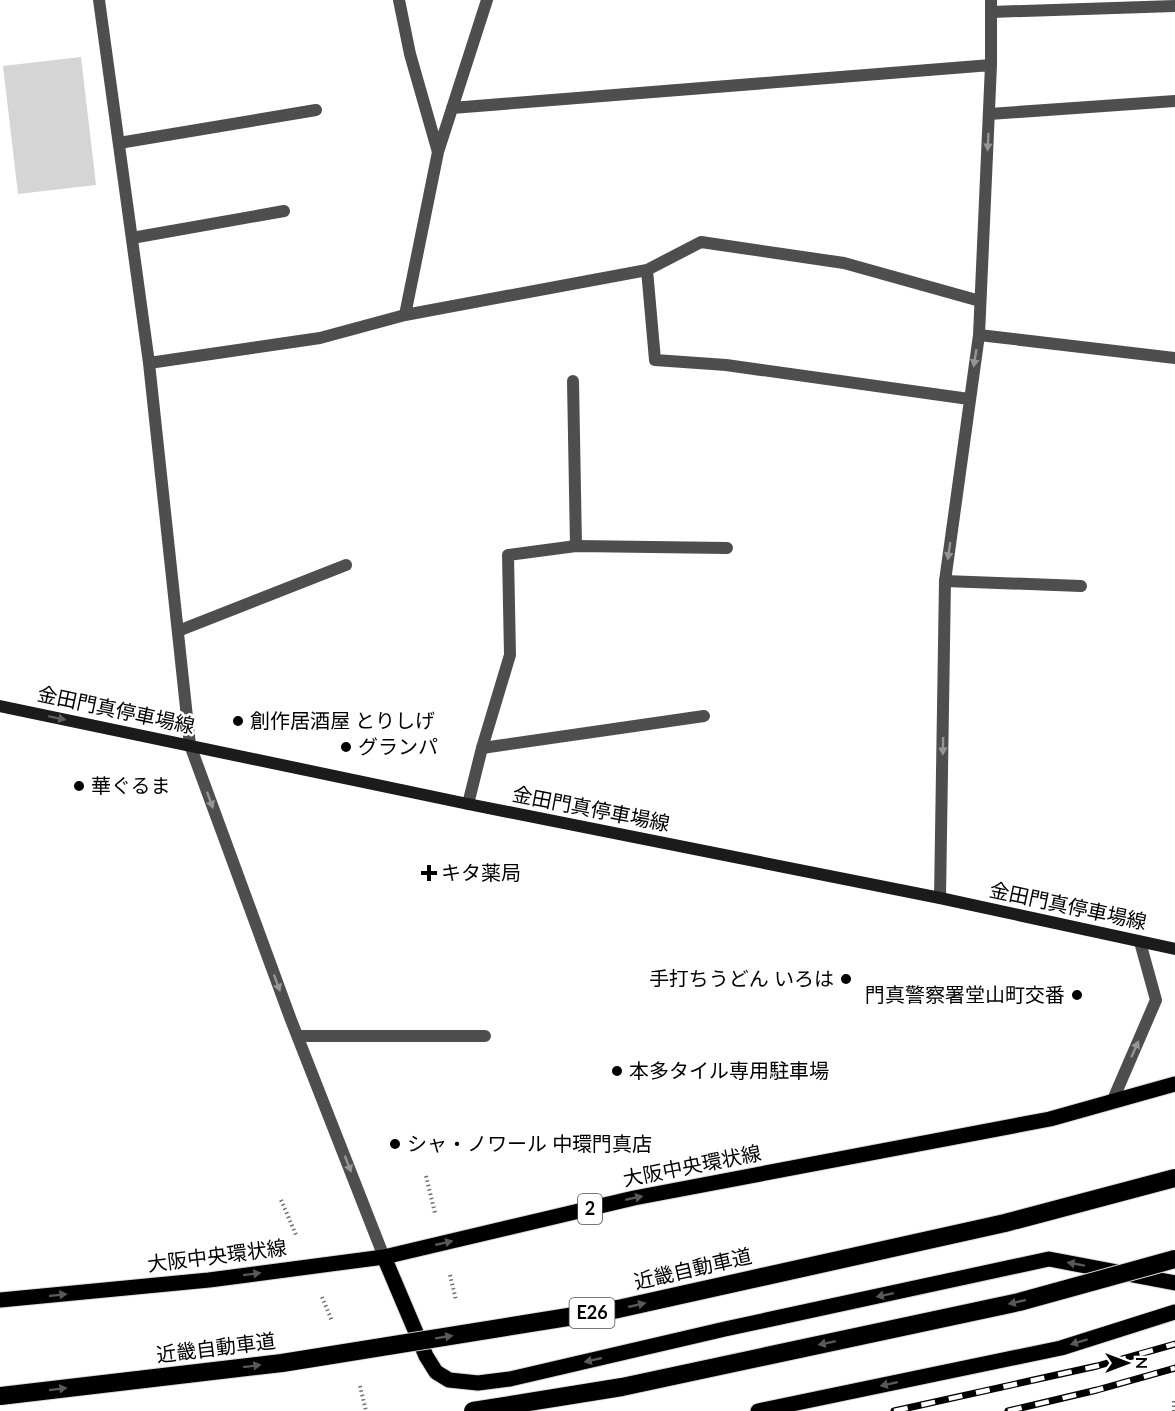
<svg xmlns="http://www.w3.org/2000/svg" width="1175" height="1411" viewBox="0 0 1175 1411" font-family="Lato,'Noto Sans JP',sans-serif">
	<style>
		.green { fill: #d5d5d5 }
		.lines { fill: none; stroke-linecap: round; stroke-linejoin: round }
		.primary-casing { stroke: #dbdbdb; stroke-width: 17 }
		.path { stroke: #707070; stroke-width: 4; stroke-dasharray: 1.5 3; stroke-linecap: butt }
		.service { stroke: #4e4e4e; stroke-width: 12 }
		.minor { stroke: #4e4e4e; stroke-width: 12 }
		.secondary { stroke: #1b1b1b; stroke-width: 12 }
		.primary { stroke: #000; stroke-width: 15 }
		.rail-casing { stroke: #000; stroke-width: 7 }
		.rail { stroke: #fff; stroke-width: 4.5; stroke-dasharray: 14; stroke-linecap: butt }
		.motorway-bridge-casing { stroke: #dbdbdb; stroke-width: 20; stroke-linecap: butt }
		.motorway-bridge { stroke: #000; stroke-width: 18 }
		.oneway { fill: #959595 }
		.oneway2 { fill: #5f5f5f }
		.oneway3 { fill: #595959 }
		.poi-dot { fill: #000; stroke: #fff; stroke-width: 2 }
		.labels { text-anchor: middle; stroke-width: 5; stroke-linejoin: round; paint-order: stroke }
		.shield { fill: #fff; stroke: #4c4c4c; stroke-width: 1.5 }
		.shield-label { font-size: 18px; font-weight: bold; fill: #000 }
		.street-label { font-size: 20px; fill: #000; stroke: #fff }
		.poi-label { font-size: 20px; fill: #000; stroke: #fff; text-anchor: start }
	</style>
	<rect width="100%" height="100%" fill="#fff"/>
	<path class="green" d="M 81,57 L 96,185 L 18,194 L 3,66 Z"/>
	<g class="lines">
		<g class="primary-casing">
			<path id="primary" d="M 384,1257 L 426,1356 L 436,1372 L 449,1380 L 478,1383 L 510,1379 L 725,1329 L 1049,1259 L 1175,1283
				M 0,1300 L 209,1280 L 384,1257 L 634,1198 L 1050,1119 L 1175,1084
				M 758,1411 L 1061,1348 L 1175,1312"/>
		</g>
		<path class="path" d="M 426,1176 L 435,1213
			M 281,1200 L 296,1235
			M 450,1275 L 456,1300
			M 322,1297 L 332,1321
			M 360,1386 L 366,1411
			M 1174,1401 L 1174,1411"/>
		<path class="service" d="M 991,12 L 1175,6
			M 989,114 L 1175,101
			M 119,143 L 316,110
			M 132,238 L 284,211
			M 573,381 L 576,546
			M 945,581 L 1081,586
			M 178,631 L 346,565
			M 482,748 L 704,716
			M 298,1036 L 485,1036"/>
		<path class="minor" d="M 99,0 L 149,363 L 190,745 L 291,1020 L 384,1257
			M 399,0 L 410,54 L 438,152
			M 452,108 L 991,65
			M 647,270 L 701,242 L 844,263 L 980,301
			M 405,315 L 438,152 L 487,0
			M 979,335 L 1175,358
			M 149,363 L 320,338 L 405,315 L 647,270 L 655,360 L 726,365 L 969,399
			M 468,804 L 482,748 L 510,655 L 508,555 L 576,546 L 727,548
			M 940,898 L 945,581 L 979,335 L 991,65 L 991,0
			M 1112,1102 L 1156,1000 L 1140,942"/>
		<path class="secondary" d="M 0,706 L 468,804 L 940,898 L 1175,949"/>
		<use href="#primary" class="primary"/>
		<g class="rail-casing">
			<path id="rail" d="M 894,1411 L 1097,1366 L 1175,1344
				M 1008,1411 L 1097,1390 L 1175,1368"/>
		</g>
		<use href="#rail" class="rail"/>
		<g class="motorway-bridge-casing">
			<path id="motorway-bridge" d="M 0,1396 L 282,1363 L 618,1309 L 1005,1223 L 1175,1178
				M 473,1411 L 622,1387 L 1019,1302 L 1175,1259"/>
		</g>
		<use href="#motorway-bridge" class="motorway-bridge"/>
	</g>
	<defs><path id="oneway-solid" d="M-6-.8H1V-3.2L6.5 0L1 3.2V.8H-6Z" transform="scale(1.5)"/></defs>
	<g class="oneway">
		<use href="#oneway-solid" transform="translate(988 142) rotate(93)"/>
		<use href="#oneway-solid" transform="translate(975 358) rotate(99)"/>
		<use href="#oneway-solid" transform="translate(949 551) rotate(98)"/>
		<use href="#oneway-solid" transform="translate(943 746) rotate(91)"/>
		<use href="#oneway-solid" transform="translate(210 800) rotate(70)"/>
		<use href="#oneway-solid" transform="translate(277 983) rotate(70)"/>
		<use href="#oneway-solid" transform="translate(1135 1049) rotate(-66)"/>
		<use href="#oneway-solid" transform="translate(348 1164) rotate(69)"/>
	</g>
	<use class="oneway2" href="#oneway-solid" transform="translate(57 718) rotate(12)"/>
	<g class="oneway3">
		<use href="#oneway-solid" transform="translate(634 1198) rotate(-12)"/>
		<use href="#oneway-solid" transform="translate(444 1243) rotate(-13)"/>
		<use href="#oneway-solid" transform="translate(1076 1264) rotate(-170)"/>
		<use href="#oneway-solid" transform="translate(252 1274) rotate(-7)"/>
		<use href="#oneway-solid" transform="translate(58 1295) rotate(-6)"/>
		<use href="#oneway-solid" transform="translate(885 1295) rotate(168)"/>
		<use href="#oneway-solid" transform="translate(1017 1302) rotate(167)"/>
		<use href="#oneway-solid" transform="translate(637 1305) rotate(-13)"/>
		<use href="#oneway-solid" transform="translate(444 1337) rotate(-9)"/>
		<use href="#oneway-solid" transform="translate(1079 1342) rotate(163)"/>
		<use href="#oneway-solid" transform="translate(827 1343) rotate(168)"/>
		<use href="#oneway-solid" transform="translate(593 1360) rotate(167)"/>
		<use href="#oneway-solid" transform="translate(252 1366) rotate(-7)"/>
		<use href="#oneway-solid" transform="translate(889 1384) rotate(168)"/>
		<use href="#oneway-solid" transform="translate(58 1389) rotate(-7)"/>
	</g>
	<g class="poi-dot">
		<circle cx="238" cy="721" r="6"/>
		<circle cx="346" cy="747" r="6"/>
		<circle cx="79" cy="786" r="6"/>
		<path d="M426 864h6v6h6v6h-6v6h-6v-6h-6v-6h6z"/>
		<circle cx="846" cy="979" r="6"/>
		<circle cx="1077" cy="995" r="6"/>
		<circle cx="617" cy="1071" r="6"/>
		<circle cx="395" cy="1144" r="6"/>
	</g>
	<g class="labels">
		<g class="shield">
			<rect x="578" y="1194" width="24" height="30" rx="4.5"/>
			<rect x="569.5" y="1298" width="45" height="30" rx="4.5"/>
		</g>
		<g class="shield-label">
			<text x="590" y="1215">2</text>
			<text x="592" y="1319">E26</text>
		</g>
		<g class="street-label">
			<text transform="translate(116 710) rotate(12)" y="7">金田門真停車場線</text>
			<text transform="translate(591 809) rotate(11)" y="7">金田門真停車場線</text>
			<text transform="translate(1068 906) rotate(12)" y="7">金田門真停車場線</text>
			<text transform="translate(692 1166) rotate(-11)" y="7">大阪中央環状線</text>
			<text transform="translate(217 1256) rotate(-7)" y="7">大阪中央環状線</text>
			<text transform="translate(693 1269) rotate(-13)" y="7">近畿自動車道</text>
			<text transform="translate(216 1348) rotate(-7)" y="7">近畿自動車道</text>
		</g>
		<g class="poi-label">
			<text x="250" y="728">創作居酒屋 とりしげ</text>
			<text x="358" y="754">グランパ</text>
			<text x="91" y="793">華ぐるま</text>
			<text x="441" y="880">キタ薬局</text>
			<text x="834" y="986" text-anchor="end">手打ちうどん いろは</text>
			<text x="1065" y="1002" text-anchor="end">門真警察署堂山町交番</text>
			<text x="629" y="1078">本多タイル専用駐車場</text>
			<text x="407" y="1151">シャ・ノワール 中環門真店</text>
		</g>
	</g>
	<g transform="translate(1127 1363) rotate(90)" stroke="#ffffff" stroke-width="4.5" paint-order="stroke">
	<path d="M0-4.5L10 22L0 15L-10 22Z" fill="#000000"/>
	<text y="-9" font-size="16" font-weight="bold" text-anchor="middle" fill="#000000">N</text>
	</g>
</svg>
